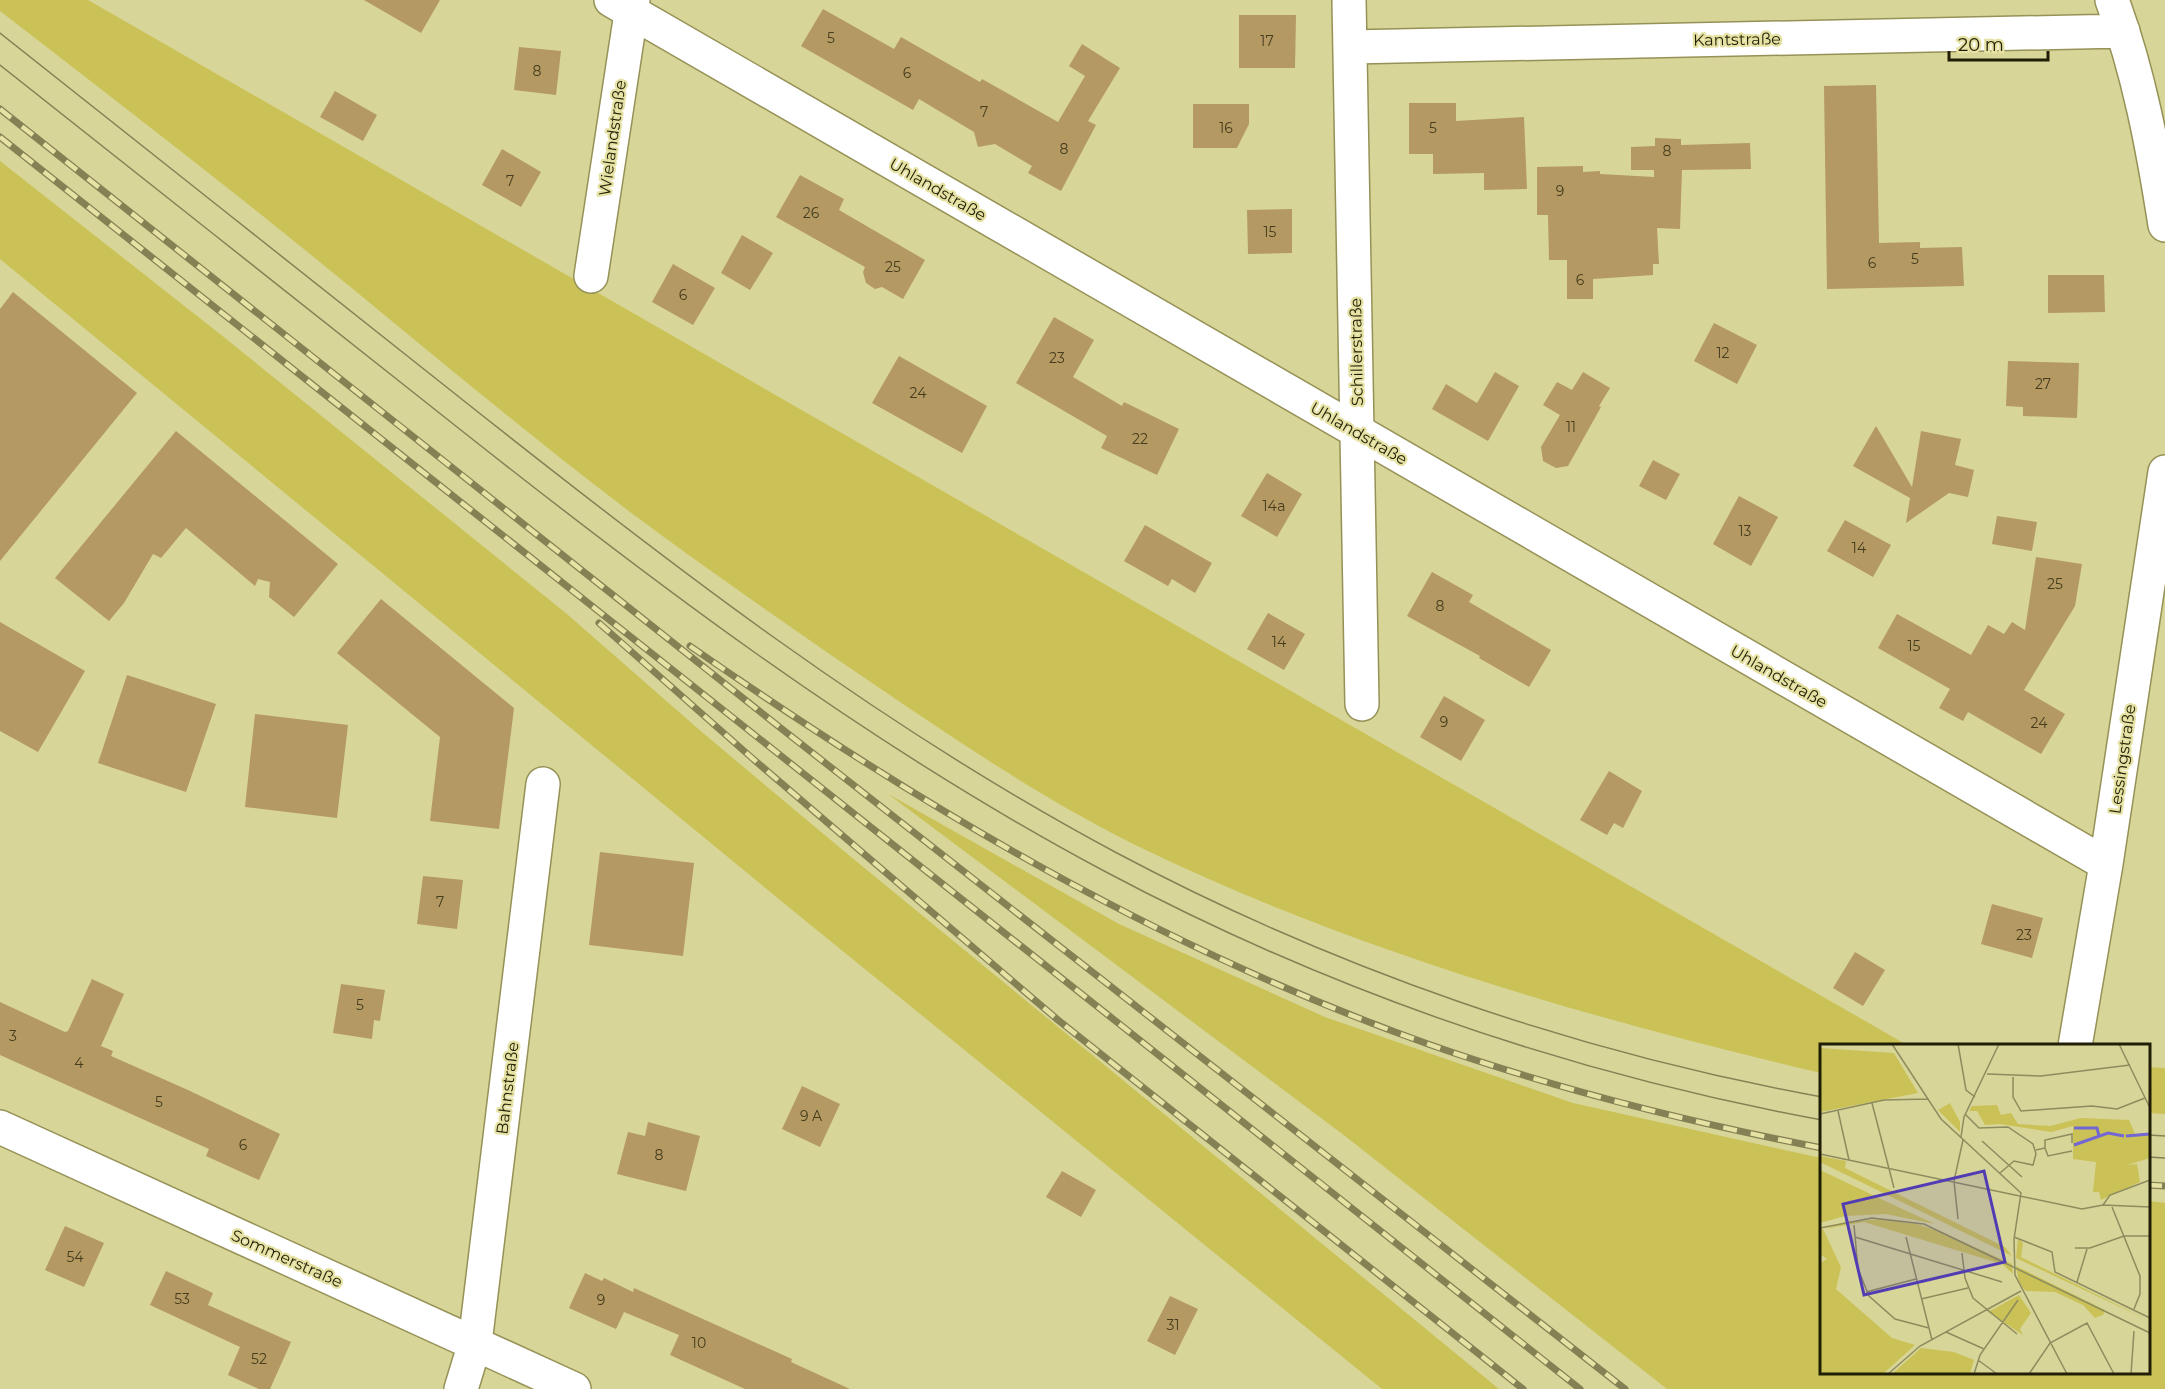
<svg xmlns="http://www.w3.org/2000/svg" width="2165" height="1389" viewBox="0 0 2165 1389" font-family="Montserrat,sans-serif">
	<style>
		.green { fill: #cac257 }
		.building { fill: #b49962 }
		.lines { fill: none; stroke-linecap: round; stroke-linejoin: round }
		.minor-casing { stroke: #969257; stroke-width: 36 }
		.minor { stroke: #fff; stroke-width: 33 }
		.tram { stroke: #848255; stroke-width: 1.5 }
		.rail-casing { stroke: #848255; stroke-width: 7 }
		.rail { stroke: #e6e2a4; stroke-width: 4.5; stroke-dasharray: 14; stroke-linecap: butt }
		.labels { text-anchor: middle; stroke-width: 4.5; stroke-linejoin: round; paint-order: stroke }
		.number-label { font-size: 14px; fill: #453d1d }
		.street-label { font-size: 16px; fill: #201e06; stroke: #e6e2a4 }
		.inset-river { fill: none; stroke: #7267d3; stroke-width: 3 }
		.inset-road { fill: none; stroke: #8e8c5e; stroke-width: 1.5 }
		.view { fill: #513cb3; fill-opacity: 0.15; stroke: #513cb3; stroke-width: 3 }
		.inset-edge { fill: none; stroke: #201e06; stroke-width: 3 }
	</style>
	<rect width="100%" height="100%" fill="#d8d598"/>
	<path class="green" d="M 0,0 L 88,0 L 1907,1045 L 1822,1046 L 1821,1073 C 1593,1019 1363,954 1150,852 C 1037,798 934,725 831,655 C 763,608 696,561 630,512 C 510,421 396,323 279,229 C 187,155 93,83 0,11 Z
		M 0,161 L 220,334 L 567,614 L 703,733 L 845,852 L 1499,1389 L 1382,1389 L 802,918 L 0,259 Z
		M 888,794 L 1119,924 L 1325,1017 L 1573,1103 L 1821,1158 L 1822,1372 L 2148,1372 L 2149,1201 L 2165,1203 L 2165,1389 L 1667,1389 L 1345,1136 Z
		M 2148,1067 L 2165,1068 L 2165,1114 L 2149,1113 Z"/>
	<path class="building" d="M 364,0 L 440,0 L 421,33 Z
		M 823,9 L 894,49 L 901,37 L 980,82 L 982,79 L 1058,122 L 1085,76 L 1069,66 L 1082,44 L 1120,68 L 1088,121 L 1096,125 L 1061,191 L 1028,173 L 1032,166 L 995,144 L 978,147 L 974,132 L 919,99 L 913,110 L 801,46 Z
		M 1239,15 L 1296,15 L 1295,68 L 1239,68 Z
		M 519,47 L 561,51 L 556,95 L 514,90 Z
		M 1876,85 L 1879,243 L 1920,242 L 1920,248 L 1962,247 L 1964,286 L 1827,289 L 1824,86 Z
		M 335,91 L 377,115 L 363,141 L 320,117 Z
		M 1409,103 L 1456,103 L 1456,121 L 1524,117 L 1527,189 L 1484,190 L 1484,173 L 1433,174 L 1433,154 L 1409,154 Z
		M 1193,104 L 1249,104 L 1249,124 L 1237,148 L 1193,148 Z
		M 1655,138 L 1681,139 L 1681,145 L 1750,143 L 1751,169 L 1682,170 L 1680,229 L 1657,228 L 1659,264 L 1653,264 L 1653,275 L 1593,279 L 1593,299 L 1567,299 L 1567,260 L 1549,260 L 1548,215 L 1537,215 L 1537,167 L 1583,166 L 1583,172 L 1600,171 L 1600,174 L 1654,177 L 1654,170 L 1631,170 L 1631,147 L 1655,146 Z
		M 502,149 L 541,172 L 521,207 L 482,185 Z
		M 800,175 L 844,199 L 839,210 L 925,260 L 903,299 L 882,287 L 875,289 L 866,283 L 863,272 L 865,267 L 776,217 Z
		M 1292,209 L 1292,253 L 1248,254 L 1247,210 Z
		M 742,235 L 773,253 L 750,290 L 721,273 Z
		M 673,264 L 715,288 L 693,325 L 652,302 Z
		M 2048,275 L 2104,275 L 2105,312 L 2048,313 Z
		M 13,292 L 137,393 L 0,561 L 0,309 Z
		M 1054,317 L 1094,340 L 1073,377 L 1122,406 L 1124,402 L 1179,429 L 1157,475 L 1101,448 L 1107,436 L 1016,383 Z
		M 1714,323 L 1757,345 L 1737,384 L 1694,361 Z
		M 899,356 L 987,406 L 962,453 L 872,403 Z
		M 2008,361 L 2079,363 L 2077,418 L 2023,416 L 2023,407 L 2006,406 Z
		M 1495,372 L 1519,386 L 1488,441 L 1432,409 L 1446,384 L 1477,403 Z
		M 1583,372 L 1610,388 L 1599,406 L 1601,407 L 1568,466 L 1556,468 L 1543,461 L 1541,447 L 1560,415 L 1543,405 L 1557,382 L 1572,390 Z
		M 1876,426 L 1912,487 L 1921,431 L 1961,439 L 1955,465 L 1974,470 L 1968,497 L 1949,493 L 1906,523 L 1910,498 L 1853,466 Z
		M 176,431 L 338,564 L 294,617 L 269,597 L 270,582 L 258,579 L 255,586 L 186,528 L 161,558 L 153,554 L 124,603 L 109,621 L 55,578 Z
		M 1653,460 L 1680,474 L 1666,500 L 1639,486 Z
		M 1267,473 L 1302,494 L 1277,537 L 1241,516 Z
		M 1739,496 L 1778,517 L 1751,566 L 1713,544 Z
		M 1997,516 L 2037,522 L 2032,551 L 1992,544 Z
		M 1845,520 L 1891,545 L 1873,577 L 1827,551 Z
		M 1145,525 L 1212,563 L 1195,593 L 1172,579 L 1168,586 L 1124,561 Z
		M 2036,557 L 2082,564 L 2075,606 L 2024,690 L 2065,714 L 2041,754 L 1968,712 L 1963,721 L 1939,708 L 1950,689 L 1878,648 L 1897,614 L 1971,655 L 1988,625 L 2004,634 L 2012,622 L 2025,630 Z
		M 1432,572 L 1473,595 L 1469,602 L 1551,650 L 1529,687 L 1479,658 L 1480,656 L 1407,616 Z
		M 381,599 L 514,708 L 499,829 L 430,821 L 440,737 L 337,653 Z
		M 1268,613 L 1305,634 L 1284,670 L 1247,649 Z
		M 0,622 L 85,671 L 38,752 L 0,731 Z
		M 127,675 L 216,704 L 186,792 L 98,763 Z
		M 1444,696 L 1485,720 L 1461,761 L 1420,737 Z
		M 255,714 L 348,725 L 337,818 L 245,807 Z
		M 1609,771 L 1642,791 L 1623,828 L 1614,823 L 1607,835 L 1580,820 Z
		M 600,852 L 694,863 L 683,956 L 589,945 Z
		M 423,876 L 463,880 L 457,929 L 417,924 Z
		M 1992,904 L 2043,918 L 2032,958 L 1981,944 Z
		M 1855,952 L 1885,970 L 1863,1006 L 1833,988 Z
		M 92,979 L 124,994 L 101,1046 L 113,1051 L 111,1056 L 188,1090 L 280,1134 L 259,1180 L 206,1156 L 209,1149 L 0,1055 L 0,1002 L 65,1032 L 68,1031 Z
		M 341,984 L 385,990 L 380,1021 L 374,1020 L 372,1039 L 333,1033 Z
		M 802,1086 L 840,1104 L 820,1147 L 782,1129 Z
		M 648,1122 L 700,1136 L 686,1191 L 617,1174 L 628,1132 L 645,1136 Z
		M 1062,1171 L 1096,1190 L 1081,1217 L 1046,1197 Z
		M 65,1226 L 104,1243 L 84,1287 L 45,1270 Z
		M 166,1271 L 213,1293 L 208,1305 L 291,1342 L 270,1389 L 259,1389 L 228,1375 L 240,1347 L 150,1305 Z
		M 585,1273 L 602,1281 L 604,1278 L 633,1292 L 634,1288 L 792,1359 L 791,1362 L 850,1389 L 745,1389 L 670,1355 L 679,1335 L 624,1312 L 616,1329 L 569,1308 Z
		M 1170,1296 L 1198,1309 L 1175,1355 L 1147,1341 Z"/>
	<g class="lines">
		<g class="minor-casing">
			<path id="minor" d="M 611,0 L 2106,864
				M 1349,0 L 1362,704
				M 2112,0 C 2139,73 2153,148 2165,225
				M 1350,47 L 2123,31
				M 591,276 L 633,0
				M 2075,1046 L 2106,864 L 2165,472
				M 0,1127 L 574,1389
				M 461,1389 L 475,1343 L 543,784"/>
		</g>
		<use href="#minor" class="minor"/>
		<path class="tram" d="M 0,33 C 151,153 303,273 454,393 C 664,560 877,725 1115,852 C 1335,969 1575,1052 1822,1097
			M 0,65 C 143,178 285,291 428,404 C 643,575 863,743 1106,872 C 1330,991 1572,1074 1822,1120
			M 2148,1135 L 2165,1136
			M 2148,1157 L 2165,1158"/>
		<g class="rail-casing">
			<path id="rail" d="M 0,109 L 787,733 L 1625,1389
				M 0,137 L 1580,1389
				M 599,623 L 752,758 L 1058,1020 L 1523,1389
				M 690,646 C 920,806 1163,950 1428,1044 C 1556,1089 1688,1122 1822,1148
				M 2148,1185 L 2165,1186"/>
		</g>
		<use href="#rail" class="rail"/>
	</g>
	<g class="labels">
		<g class="number-label">
			<text x="831" y="43">5</text>
			<text x="1267" y="46">17</text>
			<text x="537" y="76">8</text>
			<text x="907" y="78">6</text>
			<text x="984" y="117">7</text>
			<text x="1226" y="133">16</text>
			<text x="1433" y="133">5</text>
			<text x="1064" y="154">8</text>
			<text x="1667" y="156">8</text>
			<text x="510" y="186">7</text>
			<text x="1560" y="196">9</text>
			<text x="811" y="218">26</text>
			<text x="1270" y="237">15</text>
			<text x="1915" y="264">5</text>
			<text x="1872" y="268">6</text>
			<text x="893" y="272">25</text>
			<text x="1580" y="285">6</text>
			<text x="683" y="300">6</text>
			<text x="1723" y="358">12</text>
			<text x="1057" y="363">23</text>
			<text x="2043" y="389">27</text>
			<text x="918" y="398">24</text>
			<text x="1571" y="432">11</text>
			<text x="1140" y="444">22</text>
			<text x="1274" y="511">14a</text>
			<text x="1745" y="536">13</text>
			<text x="1859" y="553">14</text>
			<text x="2055" y="589">25</text>
			<text x="1440" y="611">8</text>
			<text x="1279" y="647">14</text>
			<text x="1914" y="651">15</text>
			<text x="1444" y="727">9</text>
			<text x="2039" y="728">24</text>
			<text x="440" y="907">7</text>
			<text x="2024" y="940">23</text>
			<text x="360" y="1010">5</text>
			<text x="13" y="1041">3</text>
			<text x="79" y="1068">4</text>
			<text x="159" y="1107">5</text>
			<text x="811" y="1121">9 A</text>
			<text x="243" y="1150">6</text>
			<text x="659" y="1160">8</text>
			<text x="75" y="1262">54</text>
			<text x="182" y="1304">53</text>
			<text x="601" y="1305">9</text>
			<text x="1173" y="1330">31</text>
			<text x="699" y="1348">10</text>
			<text x="259" y="1364">52</text>
		</g>
		<g class="street-label">
			<text transform="translate(1737 39) rotate(-1)" y="6">Kantstraße</text>
			<text transform="translate(612 138) rotate(-82)" y="6">Wielandstraße</text>
			<text transform="translate(938 189) rotate(30)" y="6">Uhlandstraße</text>
			<text transform="translate(1356 352) rotate(-91)" y="6">Schillerstraße</text>
			<text transform="translate(1359 433) rotate(30)" y="6">Uhlandstraße</text>
			<text transform="translate(1779 676) rotate(30)" y="6">Uhlandstraße</text>
			<text transform="translate(2122 759) rotate(-82)" y="6">Lessingstraße</text>
			<text transform="translate(507 1088) rotate(-83)" y="6">Bahnstraße</text>
			<text transform="translate(287 1258) rotate(24)" y="6">Sommerstraße</text>
		</g>
	</g>
	<g transform="translate(1820 1044)">
		<rect width="330" height="330" fill="#d8d598"/>
		<path d="M 0,4 L 74,9 L 98,49 L 0,68 ZM 130,59 L 140,78 L 140,88 L 118,66 ZM 177,61 L 181,71 L 191,69 L 198,80 L 230,82 L 261,74 L 309,76 L 315,90 L 330,89 L 330,114 L 307,121 L 317,120 L 320,138 L 281,156 L 279,148 L 273,148 L 276,118 L 253,115 L 253,82 L 231,88 L 180,80 L 165,81 L 157,67 L 149,67 L 152,62 ZM 0,112 L 26,117 L 25,124 L 185,203 L 192,212 L 0,118 ZM 0,126 L 80,164 L 115,180 L 66,170 L 25,172 L 0,179 ZM 60,175 L 97,180 L 124,189 L 192,220 L 193,230 L 182,220 L 44,178 L 3,185 L 21,223 L 16,245 L 72,294 L 95,301 L 63,330 L 0,330 L 0,219 L 7,215 L 0,210 L 0,186 L 25,178 ZM 198,195 L 203,199 L 201,213 L 330,277 L 196,214 ZM 196,222 L 285,266 L 283,271 L 275,274 L 263,261 L 235,248 L 206,247 L 199,240 ZM 199,251 L 211,269 L 200,285 L 203,291 L 168,268 ZM 101,304 L 134,308 L 154,316 L 150,330 L 72,330 Z" fill="#cac257"/>
		<path class="inset-river" d="M 254,84 L 277,84 L 279,92M 306,92 L 330,90M 254,101 L 288,89 L 304,92"/>
		<path class="inset-road" d="M 72,0 L 121,75 L 201,149 L 194,195 L 195,231 L 247,330M 138,0 L 146,46 L 155,53M 299,0 L 330,64M 167,30 L 221,32 L 310,21M 193,33 L 193,53 L 201,67 L 272,62 L 297,65 L 325,54M 52,59 L 74,144M 18,67 L 29,116M 0,70 L 64,56 L 108,55M 145,70 L 159,84 L 188,83 L 213,100 L 216,110 L 213,121 L 194,117 L 180,129M 141,93 L 144,73 L 179,0M 162,97 L 202,133M 225,104 L 228,112 L 252,107M 216,106 L 225,104 L 225,96 L 252,90 L 252,99M 0,110 L 262,165 L 283,161 L 330,163M 283,161 L 290,151 L 330,136M 292,163 L 320,232 L 320,250 L 314,265M 138,175 L 134,137 L 143,96M 34,181 L 38,225 L 49,252 L 75,275 L 109,284M 0,184 L 52,174 L 104,180 L 330,289M 35,193 L 182,238M 86,193 L 112,296M 194,193 L 232,208 L 235,228 L 330,274M 255,204 L 270,204 L 304,192 L 330,192M 142,209 L 145,234 L 153,254 L 197,290M 257,238 L 267,205M 46,248 L 96,235M 101,255 L 148,244M 126,288 L 164,305M 158,316 L 177,330M 68,330 L 100,302 L 201,247M 154,330 L 160,311 L 198,256M 209,330 L 230,299 L 267,279 L 294,330M 311,330 L 314,287"/>
		<path class="view" d="M 164,127 L 185,218 L 44,251 L 23,160 Z"/>
		<rect width="330" height="330" class="inset-edge"/>
	</g>
	<path d="M1949 51v9h99v-9" fill="none" stroke="#201e06" stroke-width="3"/>
	<text x="1958" y="51" font-size="18" fill="#201e06" stroke="#e6e2a4" stroke-width="4.5" paint-order="stroke">20 m</text>
</svg>
